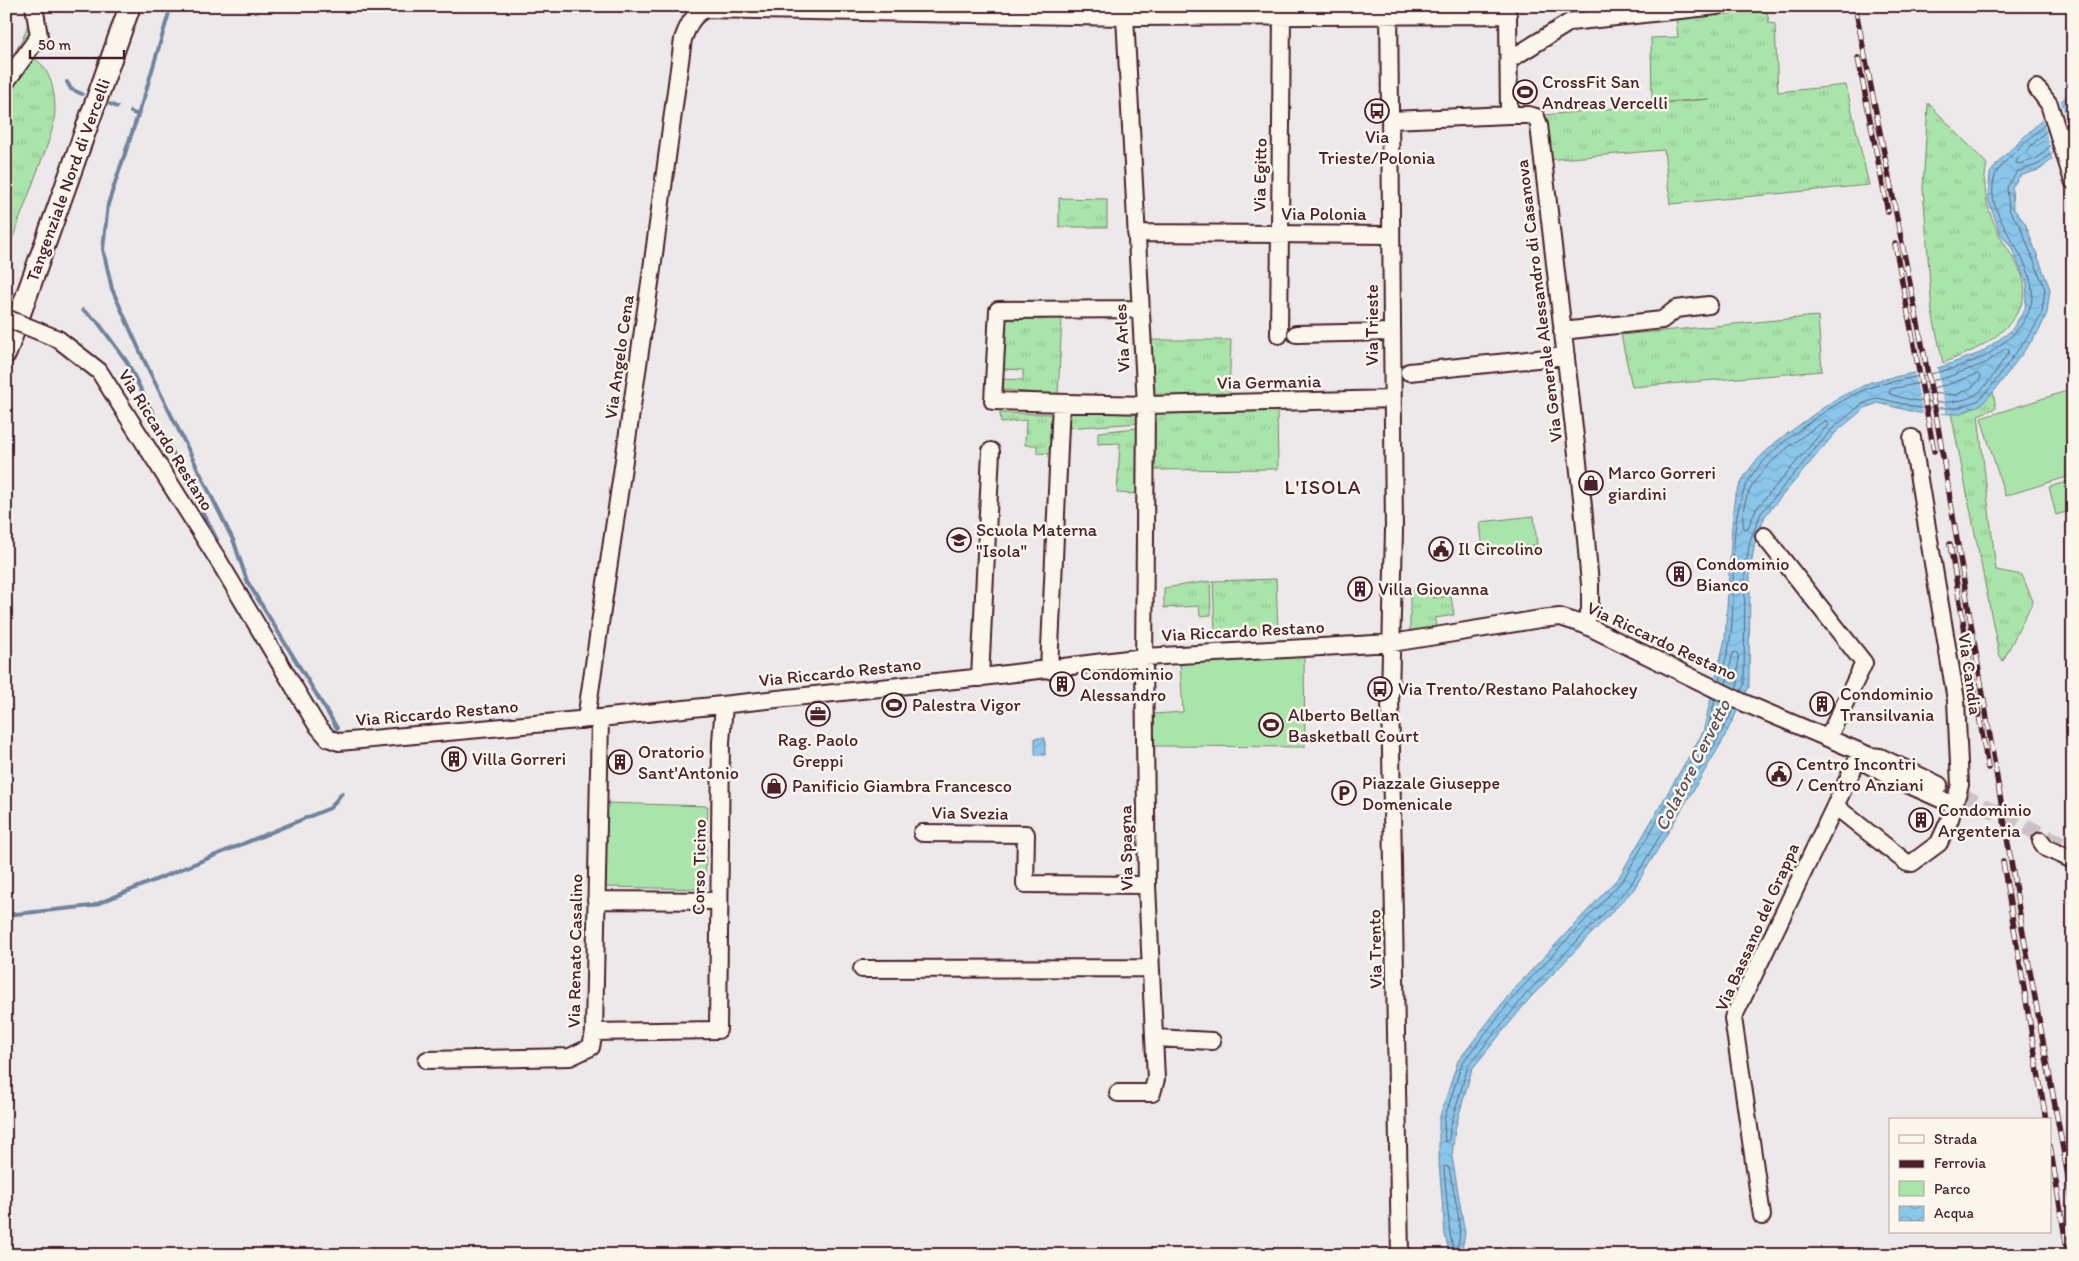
<svg xmlns="http://www.w3.org/2000/svg" width="2079" height="1261" viewBox="0 0 2079 1261" font-family="Itim,sans-serif">
	<style>
		.grass { fill: url(#grass-tufts); stroke: #7a826a }
		.park { fill: #a9e4aa; stroke: #7a826a }
		.water { fill: url(#water-waves); stroke: #70839d }
		.pier { fill: #ede9ea }
		.lines { fill: none; stroke-linecap: round; stroke-linejoin: round }
		.shore { stroke: #636277; stroke-width: 1 }
		.stream { stroke: #70839d; stroke-width: 4 }
		.minor-tunnel { stroke: #ccc1c4; stroke-width: 16; stroke-dasharray: 16 8; stroke-linecap: butt }
		.minor-casing { stroke: #4a1f2b; stroke-width: 20 }
		.major-casing { stroke: #4a1f2b; stroke-width: 24 }
		.minor { stroke: #fbf7ec; stroke-width: 16 }
		.major { stroke: #fbf7ec; stroke-width: 20 }
		.rail-casing { stroke: #4a1f2b; stroke-width: 5.5 }
		.rail { stroke: #fbf7ec; stroke-width: 4; stroke-dasharray: 11; stroke-linecap: butt }
		.minor-bridge-casing { stroke: #4a1f2b; stroke-width: 20; stroke-linecap: butt }
		.minor-bridge { stroke: #fbf7ec; stroke-width: 16 }
		.labels { text-anchor: middle; stroke-width: 5; stroke-linejoin: round; paint-order: stroke }
		.poi-label { font-size: 18px; fill: #4a1f2b; stroke: #fbf7ec; text-anchor: start }
		.street-label { font-size: 18px; fill: #4a1f2b; stroke: #fbf7ec }
		.water-label { font-size: 19px; font-style: italic; fill: #5d5164; stroke: #fbf7ec }
		.quarter-label { font-size: 20px; letter-spacing: 1px; fill: #4a1f2b; stroke: #fbf7ec }
	</style>
	<defs>
		<pattern id="grass-tufts" width="24" height="20" patternUnits="userSpaceOnUse" patternTransform="scale(1.25)"><rect width="24" height="20" fill="#a9e4aa"/><path d="M3 7l-1-3M5 7V3M7 7l1-3M15 17l-1-3M17 17v-4M19 17l1-3" fill="none" stroke="#93c392"/></pattern>
		<pattern id="water-waves" width="16" height="10" patternUnits="userSpaceOnUse" patternTransform="scale(1.25)"><rect width="16" height="10" fill="#89c6e9"/><path d="M0 5q4-4 8 0t8 0" fill="none" stroke="#78aac8"/></pattern>
	</defs>
	<rect width="100%" height="100%" fill="#ede9ea"/>
	<filter id="ink" filterUnits="userSpaceOnUse"><feTurbulence type="fractalNoise" baseFrequency=".02" numOctaves="2"/><feDisplacementMap in="SourceGraphic" scale="10" xChannelSelector="R" yChannelSelector="G"/><feConvolveMatrix kernelMatrix="1 2 1 2 8 2 1 2 1" color-interpolation-filters="sRGB"/></filter>
	<g filter="url(#ink)">
		<path class="grass" d="M 1767,11 L 1769,23 L 1775,24 L 1778,92 L 1846,85 L 1869,185 L 1670,204 L 1664,150 L 1547,160 L 1545,115 L 1709,99 L 1652,103 L 1651,38 L 1678,37 L 1676,18 Z
			M 31,16 C 38,39 18,59 6,76 L 6,65 L 22,41 Z
			M 34,58 C 53,70 57,100 54,121 C 51,138 43,156 37,172 C 27,200 16,228 6,256 L 6,90 L 30,59 Z
			M 1928,103 L 1987,164 C 1981,188 1988,212 1999,234 C 2014,263 2038,283 2015,316 C 2007,328 1994,339 1981,346 C 1969,353 1955,358 1943,363 L 1932,312 L 1923,188 Z
			M 1059,198 L 1107,199 L 1107,227 L 1059,227 Z
			M 1818,316 L 1822,371 L 1632,387 L 1621,335 Z
			M 1006,317 L 1062,318 L 1058,395 L 1003,390 L 1004,379 L 1023,380 L 1023,370 L 1004,369 Z
			M 1151,340 L 1231,340 L 1229,397 L 1154,398 Z
			M 1993,392 L 1996,408 L 1978,415 L 1996,570 L 2022,575 L 2033,601 L 2003,661 L 1999,654 L 1951,413 C 1968,414 1982,404 1993,392 Z
			M 1068,410 L 1139,414 L 1139,423 L 1067,428 Z
			M 1277,410 L 1278,469 L 1153,470 L 1153,413 Z
			M 1000,413 L 1052,414 L 1050,439 L 1055,440 L 1054,454 L 1037,453 L 1037,445 L 1025,445 L 1026,420 L 1001,423 Z
			M 1137,428 L 1136,494 L 1117,493 L 1120,443 L 1098,444 L 1098,432 Z
			M 1276,579 L 1278,630 L 1215,633 L 1213,581 Z
			M 1210,581 L 1211,615 L 1200,616 L 1199,606 L 1164,608 L 1164,588 Z
			M 1431,588 L 1432,598 L 1451,596 L 1454,615 L 1435,618 L 1436,627 L 1410,632 L 1410,591 Z"/>
		<path class="park" d="M 2073,389 L 2073,475 L 2005,496 L 1981,418 Z
			M 2073,480 L 2073,510 L 2056,515 L 2049,487 Z
			M 1534,516 L 1537,545 L 1483,551 L 1480,522 Z
			M 1304,655 L 1305,747 L 1154,746 L 1154,714 L 1183,712 L 1180,663 Z
			M 605,803 L 708,806 L 705,889 L 603,887 Z"/>
		<path class="water" d="M 2073,90 L 2073,140 L 2041,169 L 2020,176 L 2012,187 L 2013,208 L 2025,223 L 2050,289 L 2047,313 L 2039,331 L 1995,390 L 1982,404 L 1959,414 L 1919,413 L 1878,403 L 1865,408 L 1836,432 L 1765,516 L 1755,543 L 1750,570 L 1749,687 L 1722,742 L 1634,889 L 1530,998 L 1472,1069 L 1455,1129 L 1452,1157 L 1465,1233 L 1461,1255 L 1447,1255 L 1449,1251 L 1445,1235 L 1439,1163 L 1439,1119 L 1458,1061 L 1512,991 L 1619,877 L 1703,732 L 1725,639 L 1733,510 L 1735,496 L 1744,477 L 1755,462 L 1777,441 L 1834,400 L 1871,382 L 1941,367 L 1980,353 L 2011,331 L 2025,309 L 2027,284 L 2011,247 L 2000,233 L 1988,199 L 1990,173 L 2002,158 Z
			M 1035,738 L 1045,738 L 1045,755 L 1035,755 Z"/>
		<path class="pier" d="M 2060,99 L 2073,142 L 2053,161 L 2042,117 Z
			M 1937,366 L 1946,413 L 1923,415 L 1914,370 Z
			M 1713,676 L 1747,693 L 1739,710 L 1709,696 Z"/>
		<g class="lines">
			<path class="shore" d="M 2047,130 L 2017,160 L 2016,163 L 2019,164 L 2036,159 L 2052,144
				M 2005,349 L 2008,349 L 2009,352 C 1999,365 1989,386 1975,395 C 1956,407 1908,403 1889,393 L 1891,389 L 1945,378 L 1986,363 Z
				M 1978,374 L 1981,378 L 1971,388 L 1956,395 L 1926,393 L 1927,389 L 1946,385 Z
				M 1824,421 L 1827,421 L 1828,425 L 1756,509 L 1748,528 L 1744,529 C 1734,480 1791,445 1824,421 Z
				M 1720,681 C 1723,667 1728,654 1730,640 C 1738,592 1725,525 1748,482 C 1763,451 1841,396 1874,386 C 1904,378 1934,375 1963,365 C 1970,362 1978,360 1984,357 C 1991,353 1997,347 2003,343 C 2014,335 2024,324 2029,311 C 2048,263 1979,221 1995,176 C 1999,164 2035,134 2045,124
				M 1726,684 L 1733,653 L 1736,652 L 1738,654 L 1738,684 L 1736,689
				M 1741,691 L 1744,685 L 1745,569 L 1750,541 L 1761,513 L 1832,429 L 1862,404 L 1878,398 L 1920,408 L 1958,408 L 1979,400 L 1991,387 L 2034,328 L 2042,312 L 2045,289 L 2020,226 L 2009,210 L 2007,187 L 2017,172 L 2039,164 L 2054,151
				M 1715,699 L 1707,734 L 1623,880 L 1516,994 L 1462,1063 L 1444,1120 L 1445,1142 L 1449,1140 L 1450,1128 L 1468,1066 L 1526,994 L 1630,886 L 1717,740 L 1734,708
				M 1446,1166 L 1449,1168 C 1452,1186 1466,1235 1456,1248 L 1453,1247 L 1450,1234 L 1444,1169 Z"/>
			<path class="stream" d="M 171,6 L 145,94 L 108,204 L 103,249 L 112,289 L 143,358 L 234,542 L 247,581 L 337,728
				M 67,82 L 71,89 L 82,94
				M 110,104 L 117,107
				M 131,112 L 138,115
				M 83,310 L 97,321 L 127,362 L 217,540
				M 6,915 L 92,906 L 330,808 L 342,793
				M 1460,1249 L 1525,1255"/>
			<path class="minor-tunnel" d="M 1939,785 L 2064,845"/>
			<g class="minor-casing">
				<path id="minor" d="M 1389,6 L 1394,530 L 1390,696 L 1400,1255
					M 1509,60 L 1570,22 L 1717,6
					M 6,82 L 39,36 L 34,6
					M 2037,88 L 2049,104 L 2073,181
					M 1391,120 L 1509,115 L 1528,115 L 1536,117 L 1539,125 L 1583,506 L 1590,584 L 1590,610 L 1585,625
					M 1136,233 L 1391,235
					M 1140,309 L 998,310 L 993,401 L 1146,405 L 1393,399
					M 1562,331 L 1662,320 L 1676,309 L 1709,305
					M 1296,334 L 1392,332
					M 1279,335 L 1282,16
					M 58,339 L 99,371 L 217,558 L 316,724 L 328,738 L 339,742 L 600,718 L 974,678 L 1144,657 L 1392,643 L 1540,619 L 1560,617 L 1585,625 L 1742,702 L 1870,756 L 1880,757 L 1939,785
					M 1409,372 L 1566,356
					M 1764,536 L 1864,663 L 1828,738
					M 1049,670 L 1061,403
					M 980,678 L 991,451
					M 586,719 L 651,276 L 683,39 C 688,26 692,15 706,9 L 1125,17 L 1508,15 L 1509,115
					M 1865,754 L 1867,764 L 1887,775 L 1954,805
					M 1835,806 L 1907,863 L 1912,863 L 1939,843 L 1950,819 L 1960,785 L 1956,700 L 1912,438
					M 922,833 L 1026,834 L 1025,884 L 1147,885
					M 2041,841 L 2046,848 L 2073,860
					M 596,900 L 718,901
					M 862,969 L 1150,968
					M 594,1032 L 718,1030 L 721,742 L 724,705
					M 1155,1038 L 1212,1041
					M 427,1060 L 570,1057 L 591,1047 L 594,1032 L 600,718
					M 1118,1093 L 1152,1093 L 1156,1079 L 1147,885 L 1144,666 L 1146,405 L 1125,17
					M 1762,1216 L 1733,1018 L 1861,752"/>
			</g>
			<g class="major-casing">
				<path id="major" d="M 6,353 L 130,6"/>
			</g>
			<use href="#minor" class="minor"/>
			<use href="#major" class="major"/>
			<g class="rail-casing">
				<path id="rail" d="M 1855,6 L 1936,415 L 2023,933 L 2073,1203
					M 1858,58 L 1888,212
					M 1895,244 L 1934,451
					M 1950,544 L 1988,768
					M 2003,862 L 2046,1120
					M 2050,1146 L 2068,1255"/>
			</g>
			<use href="#rail" class="rail"/>
			<g class="minor-bridge-casing">
				<path id="minor-bridge" d="M 6,318 L 58,339"/>
			</g>
			<use href="#minor-bridge" class="minor-bridge"/>
		</g>
	</g>
	<defs>
		<g id="stadium-ring" transform="scale(1.25)"><circle r="9.5" fill="#fbf7ec" stroke="#4a1f2b" stroke-width="1.5"/><path d="M0-5a6.5 5 0 1 0 0 10a6.5 5 0 1 0 0-10ZM-3.5-1.8h7v3.6h-7Z" fill="#4a1f2b"/></g>
		<g id="bus-ring" transform="scale(1.25)"><circle r="9.5" fill="#fbf7ec" stroke="#4a1f2b" stroke-width="1.5"/><path d="M-5-6H5V4H4V6H2V4H-2V6H-4V4H-5ZM-3.5-4V0h7V-4ZM-3.5 1.2v1.5H-2V1.2ZM2 1.2v1.5H3.5V1.2Z" fill="#4a1f2b"/></g>
		<g id="shop-ring" transform="scale(1.25)"><circle r="9.5" fill="#fbf7ec" stroke="#4a1f2b" stroke-width="1.5"/><path d="M-5-2.5h2.3a2.7 3.5 0 0 1 5.4 0H5L5.5 6h-11ZM-1.5-2.5h3a1.5 2.3 0 0 0-3 0Z" fill="#4a1f2b"/></g>
		<g id="school-ring" transform="scale(1.25)"><circle r="9.5" fill="#fbf7ec" stroke="#4a1f2b" stroke-width="1.5"/><path d="M0-5L7-2L0 1L-7-2ZM-4 1L0 2.5L4 1V4Q0 6-4 4Z" fill="#4a1f2b"/></g>
		<g id="civic-ring" transform="scale(1.25)"><circle r="9.5" fill="#fbf7ec" stroke="#4a1f2b" stroke-width="1.5"/><path d="M-.6-6.5H3V-4.5H.6V-3L4-1V1h2V6H-6V1h2V-1L-.6-3ZM-1.2 2.5V6h2.4V2.5Z" fill="#4a1f2b"/></g>
		<g id="building-ring" transform="scale(1.25)"><circle r="9.5" fill="#fbf7ec" stroke="#4a1f2b" stroke-width="1.5"/><path d="M-4-6H4V6H1V3H-1V6H-4ZM-2.5-4.3h1.7v1.8h-1.7ZM.8-4.3h1.7v1.8H.8ZM-2.5-1h1.7V.8h-1.7ZM.8-1h1.7V.8H.8Z" fill="#4a1f2b"/></g>
		<g id="office-ring" transform="scale(1.25)"><circle r="9.5" fill="#fbf7ec" stroke="#4a1f2b" stroke-width="1.5"/><path d="M-6-3h4V-5.5h4V-3h4V5H-6ZM-1-4.5V-3h2v-1.5ZM-6 0V1H6V0Z" fill="#4a1f2b"/></g>
		<g id="parking-ring" transform="scale(1.25)"><circle r="9.5" fill="#fbf7ec" stroke="#4a1f2b" stroke-width="1.5"/><path d="M-3.5-5.5H1a3.5 3.5 0 0 1 0 7H-1V5.5H-3.5ZM-1-3.4V-.6H.8a1.4 1.4 0 0 0 0-2.8Z" fill="#4a1f2b"/></g>
	</defs>
	<g fill-rule="evenodd">
		<use href="#stadium-ring" x="1525" y="92"/>
		<use href="#bus-ring" x="1377" y="111"/>
		<use href="#shop-ring" x="1591" y="483"/>
		<use href="#school-ring" x="959" y="540"/>
		<use href="#civic-ring" x="1441" y="549"/>
		<use href="#building-ring" x="1679" y="574"/>
		<use href="#building-ring" x="1360" y="589"/>
		<use href="#building-ring" x="1062" y="684"/>
		<use href="#bus-ring" x="1380" y="689"/>
		<use href="#building-ring" x="1822" y="704"/>
		<use href="#stadium-ring" x="894" y="705"/>
		<use href="#office-ring" x="818" y="714"/>
		<use href="#stadium-ring" x="1271" y="725"/>
		<use href="#building-ring" x="454" y="759"/>
		<use href="#building-ring" x="620" y="762"/>
		<use href="#civic-ring" x="1779" y="774"/>
		<use href="#shop-ring" x="774" y="786"/>
		<use href="#parking-ring" x="1344" y="793"/>
		<use href="#building-ring" x="1921" y="820"/>
	</g>
	<g class="labels">
		<g class="poi-label">
			<text x="1542" y="88">CrossFit San<tspan x="1542" dy="21">Andreas Vercelli</tspan></text>
			<text x="1377" y="143" text-anchor="middle">Via<tspan x="1377" dy="21">Trieste/Polonia</tspan></text>
			<text x="1608" y="479">Marco Gorreri<tspan x="1608" dy="21">giardini</tspan></text>
			<text x="976" y="536">Scuola Materna<tspan x="976" dy="21">"Isola"</tspan></text>
			<text x="1458" y="555">Il Circolino</text>
			<text x="1696" y="570">Condominio<tspan x="1696" dy="21">Bianco</tspan></text>
			<text x="1378" y="595">Villa Giovanna</text>
			<text x="1080" y="680">Condominio<tspan x="1080" dy="21">Alessandro</tspan></text>
			<text x="1398" y="695">Via Trento/Restano Palahockey</text>
			<text x="1840" y="700">Condominio<tspan x="1840" dy="21">Transilvania</tspan></text>
			<text x="912" y="711">Palestra Vigor</text>
			<text x="1288" y="721">Alberto Bellan<tspan x="1288" dy="21">Basketball Court</tspan></text>
			<text x="818" y="746" text-anchor="middle">Rag. Paolo<tspan x="818" dy="21">Greppi</tspan></text>
			<text x="638" y="758">Oratorio<tspan x="638" dy="21">Sant'Antonio</tspan></text>
			<text x="472" y="765">Villa Gorreri</text>
			<text x="1796" y="770">Centro Incontri<tspan x="1796" dy="21">/ Centro Anziani</tspan></text>
			<text x="1362" y="789">Piazzale Giuseppe<tspan x="1362" dy="21">Domenicale</tspan></text>
			<text x="792" y="792">Panificio Giambra Francesco</text>
			<text x="1938" y="816">Condominio<tspan x="1938" dy="21">Argenteria</tspan></text>
		</g>
		<g class="street-label">
			<text transform="translate(1260 175) rotate(-89)" y="6">Via Egitto</text>
			<text transform="translate(68 180) rotate(-70)" y="6">Tangenziale Nord di Vercelli</text>
			<text x="1324" y="220">Via Polonia</text>
			<text transform="translate(1539 301) rotate(-97)" y="6">Via Generale Alessandro di Casanova</text>
			<text transform="translate(1372 325) rotate(-90)" y="6">Via Trieste</text>
			<text transform="translate(1122 338) rotate(-93)" y="6">Via Arles</text>
			<text transform="translate(619 357) rotate(-82)" y="6">Via Angelo Cena</text>
			<text transform="translate(1269 382) rotate(-1)" y="6">Via Germania</text>
			<text transform="translate(166 440) rotate(58)" y="6">Via Riccardo Restano</text>
			<text transform="translate(1243 631) rotate(-3)" y="6">Via Riccardo Restano</text>
			<text transform="translate(1662 641) rotate(25)" y="6">Via Riccardo Restano</text>
			<text transform="translate(840 672) rotate(-6)" y="6">Via Riccardo Restano</text>
			<text transform="translate(1970 674) rotate(82)" y="6">Via Candia</text>
			<text transform="translate(437 713) rotate(-5)" y="6">Via Riccardo Restano</text>
			<text transform="translate(970 813) rotate(1)" y="6">Via Svezia</text>
			<text transform="translate(1126 848) rotate(-91)" y="6">Via Spagna</text>
			<text transform="translate(699 867) rotate(-89)" y="6">Corso Ticino</text>
			<text transform="translate(1757 927) rotate(-66)" y="6">Via Bassano del Grappa</text>
			<text transform="translate(1375 949) rotate(-91)" y="6">Via Trento</text>
			<text transform="translate(575 951) rotate(-89)" y="6">Via Renato Casalino</text>
		</g>
		<g class="water-label">
			<text transform="translate(1692 765) rotate(-63)" y="7">Colatore Cervetto</text>
		</g>
		<g class="quarter-label">
			<text x="1323" y="494">L'ISOLA</text>
		</g>
	</g>
	<rect width="2079" height="1261" fill="none" stroke="#fbf7ec" stroke-width="25"/>
	<rect x="12" y="12" width="2054" height="1236" fill="none" stroke="#4a1f2b" stroke-width="2" filter="url(#ink)"/>
	<rect x="1889" y="1118" width="162" height="115" fill="#fbf7ec" stroke="#b4a19f"/>
	<rect x="1899" y="1135" width="25" height="8" fill="#fbf7ec" stroke="#b4a19f"/>
	<text x="1934" y="1144" font-size="15" fill="#4a1f2b">Strada</text>
	<rect x="1899" y="1160" width="25" height="8" fill="#4a1f2b" stroke="#b4a19f"/>
	<text x="1934" y="1168" font-size="15" fill="#4a1f2b">Ferrovia</text>
	<rect x="1899" y="1181" width="25" height="15" fill="#a9e4aa" stroke="#b4a19f"/>
	<text x="1934" y="1194" font-size="15" fill="#4a1f2b">Parco</text>
	<rect x="1899" y="1206" width="25" height="15" fill="url(#water-waves)" stroke="#b4a19f"/>
	<text x="1934" y="1218" font-size="15" fill="#4a1f2b">Acqua</text>
	<path d="M30 50v8h94v-8" fill="none" stroke="#4a1f2b" stroke-width="2.5"/>
	<text x="38" y="50" font-size="15" fill="#4a1f2b" stroke="#fbf7ec" stroke-width="4" paint-order="stroke">50 m</text>
</svg>
